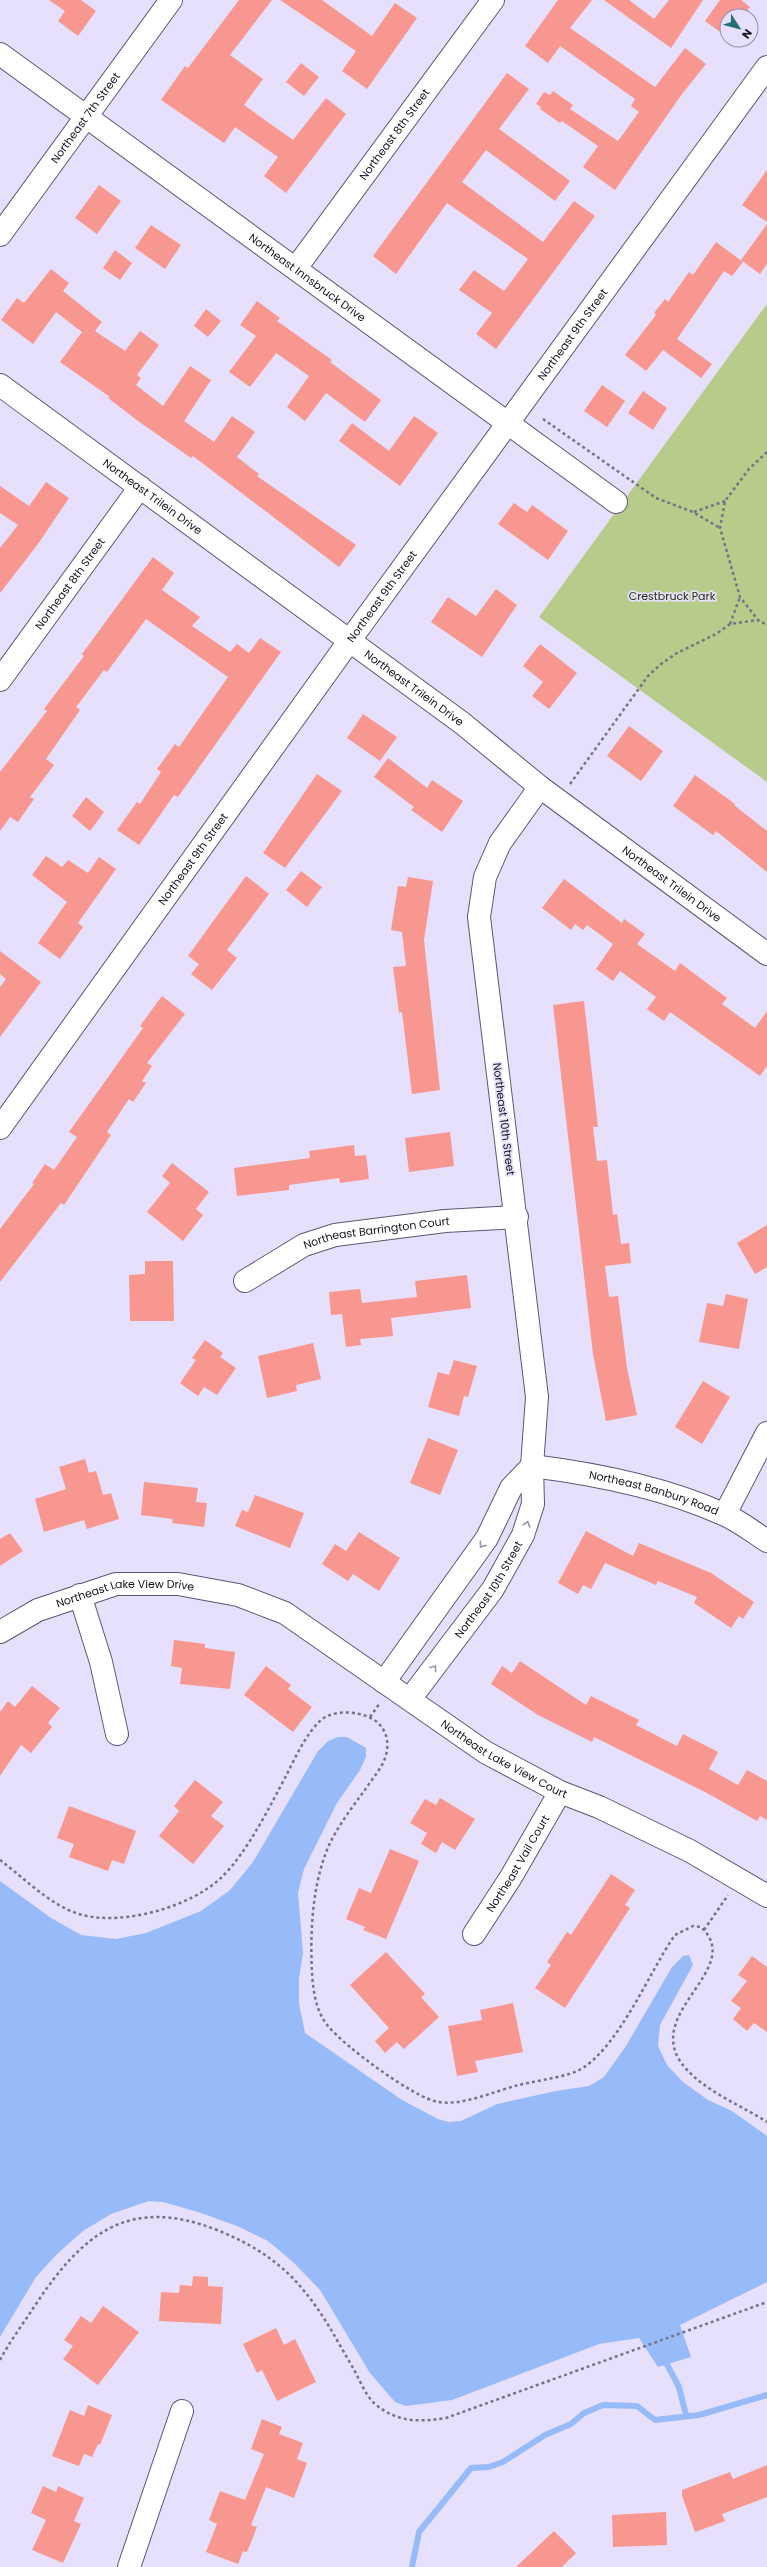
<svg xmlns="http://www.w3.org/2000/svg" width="767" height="2567" viewBox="0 0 767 2567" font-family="Poppins,sans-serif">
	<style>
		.green { fill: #b7cb8b }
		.water { fill: #97bbf8 }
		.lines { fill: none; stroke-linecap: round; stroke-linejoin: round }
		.stream { stroke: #97bbf8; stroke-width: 6 }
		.building { fill: #f89690 }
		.minor-casing { stroke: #5e5673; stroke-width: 24 }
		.tertiary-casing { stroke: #5e5673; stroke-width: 24 }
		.path { stroke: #777285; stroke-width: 2.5; stroke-dasharray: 3 3; stroke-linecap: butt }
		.minor { stroke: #fff; stroke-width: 22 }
		.tertiary { stroke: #fff; stroke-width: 22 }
		.oneway { stroke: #96959a }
		.labels { text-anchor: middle; stroke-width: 3.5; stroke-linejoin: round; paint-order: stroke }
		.street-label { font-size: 11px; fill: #16131f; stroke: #e7e0fc }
		.park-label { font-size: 11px; fill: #252f09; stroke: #e7e0fc }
	</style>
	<rect width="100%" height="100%" fill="#e7e0fc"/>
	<path class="green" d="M 767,304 L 767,782 L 539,617 Z"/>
	<path class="water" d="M 338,1737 L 347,1737 L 366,1748 L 366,1757 L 360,1770 L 337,1803 L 304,1869 L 298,1893 L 303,1953 L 299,1978 L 299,2003 L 305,2033 L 402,2100 L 438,2119 L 449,2122 L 461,2121 L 497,2104 L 556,2091 L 589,2086 L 604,2077 L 626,2046 L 672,1967 L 683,1956 L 689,1955 L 693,1965 L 660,2025 L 658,2046 L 667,2065 L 683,2082 L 708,2100 L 732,2111 L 767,2136 L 767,2282 L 680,2325 L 691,2357 L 658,2367 L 639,2338 L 599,2344 L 452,2400 L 406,2406 L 395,2402 L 370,2373 L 320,2290 L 293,2262 L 268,2241 L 237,2226 L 198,2212 L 163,2202 L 149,2201 L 111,2214 L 83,2231 L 56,2255 L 36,2277 L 0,2337 L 0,1881 L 51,1918 L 81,1935 L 116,1939 L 146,1933 L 201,1911 L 230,1890 L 253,1862 L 318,1751 L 328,1741 Z"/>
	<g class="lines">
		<path class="stream" d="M 663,2357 L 679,2387 L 686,2415
			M 412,2567 L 419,2532 L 471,2468 L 489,2467 L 503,2462 L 545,2435 L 571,2424 L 584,2413 L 603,2405 L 637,2406 L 655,2420 L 699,2415 L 767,2395"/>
	</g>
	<path class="building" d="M 49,0 L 81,0 L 96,11 L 78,36 L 58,21 L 65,11 Z
		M 239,0 L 272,0 L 230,55 L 263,79 L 244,105 L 293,140 L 326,98 L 346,114 L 286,193 L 264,176 L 278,157 L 235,127 L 224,143 L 161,100 L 185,66 L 188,68 Z
		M 280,0 L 322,0 L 372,36 L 395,3 L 417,18 L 367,89 L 342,71 L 356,51 Z
		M 558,0 L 592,0 L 570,28 L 655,87 L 685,48 L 706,64 L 682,94 L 615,190 L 583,167 L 598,146 L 562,121 L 560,123 L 540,109 L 541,107 L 536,104 L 544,92 L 550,95 L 553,91 L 573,105 L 570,109 L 618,141 L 639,112 L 631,106 L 635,99 L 560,46 L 548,63 L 525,46 Z
		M 604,0 L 629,0 L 654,19 L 669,0 L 703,0 L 671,48 Z
		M 720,0 L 741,0 L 750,7 L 743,16 L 727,16 L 727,37 L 705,21 Z
		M 301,63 L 319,77 L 304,96 L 286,82 Z
		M 507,73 L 529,89 L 499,129 L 570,181 L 555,201 L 486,150 L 462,182 L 543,242 L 574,201 L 595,216 L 496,349 L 476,334 L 492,313 L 459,290 L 474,270 L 504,291 L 528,259 L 447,203 L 396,274 L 373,256 Z
		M 767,170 L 767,222 L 742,205 Z
		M 99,185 L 121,201 L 97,234 L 75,218 Z
		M 767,224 L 767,264 L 760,274 L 741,260 Z
		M 151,225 L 181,245 L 165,269 L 135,248 Z
		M 716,242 L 743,262 L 732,276 L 724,271 L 677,339 L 712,364 L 701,378 L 663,350 L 646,371 L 625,355 L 656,315 L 654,313 L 665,299 L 668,302 L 689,272 L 693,275 Z
		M 115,250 L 132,263 L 120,280 L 103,268 Z
		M 51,269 L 69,283 L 63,291 L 102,322 L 95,331 L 125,351 L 140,331 L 159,345 L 137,375 L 141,378 L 136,385 L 163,406 L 190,366 L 211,380 L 184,421 L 214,442 L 232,416 L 255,432 L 237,457 L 259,474 L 257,476 L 356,545 L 339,567 L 193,456 L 191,458 L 138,421 L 108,398 L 110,397 L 60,362 L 82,332 L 56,312 L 33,344 L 1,320 L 17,298 L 24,303 Z
		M 257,301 L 280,318 L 277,321 L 332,360 L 330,362 L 381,400 L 365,422 L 326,393 L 305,421 L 287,407 L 309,376 L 276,353 L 250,387 L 229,372 L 256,336 L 240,325 Z
		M 206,309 L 221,321 L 208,337 L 194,326 Z
		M 602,385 L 625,401 L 607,427 L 584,411 Z
		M 643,391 L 667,408 L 653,430 L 628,413 Z
		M 414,416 L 438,433 L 400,486 L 339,441 L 352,423 L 389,451 Z
		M 46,482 L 69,498 L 38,544 L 0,593 L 0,548 L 18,525 L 0,513 L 0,486 L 29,506 Z
		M 514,503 L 527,512 L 532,505 L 568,531 L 548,560 L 498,524 Z
		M 153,557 L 174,573 L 162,590 L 200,617 L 192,626 L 230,652 L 237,644 L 249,653 L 260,638 L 281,652 L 178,797 L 174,795 L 139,845 L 117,830 L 137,802 L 140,804 L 161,772 L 157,769 L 175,744 L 179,747 L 228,677 L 146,619 L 107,672 L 104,670 L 76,707 L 80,710 L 46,759 L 54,765 L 30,797 L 34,799 L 18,822 L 10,817 L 0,831 L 0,772 L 47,711 L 44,709 L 84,656 L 82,654 Z
		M 496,589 L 517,605 L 482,657 L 431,622 L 448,597 L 476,616 Z
		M 540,644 L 577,673 L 549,709 L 532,696 L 543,682 L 523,666 Z
		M 363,714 L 397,737 L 380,761 L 347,738 Z
		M 629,726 L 663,751 L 641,781 L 607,756 Z
		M 388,758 L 427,788 L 432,780 L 463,801 L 442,832 L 411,810 L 414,807 L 374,777 Z
		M 317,774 L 342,791 L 285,868 L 263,853 Z
		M 695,775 L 735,804 L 734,805 L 767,831 L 767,872 L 716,831 L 713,835 L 673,806 Z
		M 86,797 L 104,812 L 90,831 L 72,816 Z
		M 46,856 L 62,867 L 68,860 L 88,873 L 99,857 L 116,869 L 78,923 L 83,927 L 60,959 L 38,943 L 67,902 L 32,875 Z
		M 301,871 L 322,887 L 307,907 L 286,890 Z
		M 246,876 L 269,894 L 227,950 L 237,958 L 212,990 L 191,974 L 199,964 L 188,956 Z
		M 408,877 L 433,881 L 424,940 L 440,1090 L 412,1094 L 402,1012 L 399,1013 L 393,967 L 406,966 L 402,932 L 391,930 L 398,886 L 406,887 Z
		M 564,879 L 622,923 L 624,919 L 645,934 L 637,944 L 675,971 L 680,963 L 727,998 L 722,1004 L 755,1028 L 767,1011 L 767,1066 L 760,1076 L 670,1012 L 664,1021 L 647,1009 L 656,997 L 620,971 L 613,981 L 596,969 L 613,944 L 587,925 L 583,930 L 575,924 L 571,930 L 542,908 Z
		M 0,951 L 41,982 L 0,1037 L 0,987 L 6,979 L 0,974 Z
		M 162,996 L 185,1014 L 147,1063 L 152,1066 L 142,1081 L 146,1083 L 133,1102 L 129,1099 L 107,1132 L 111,1135 L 64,1205 L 61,1203 L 0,1282 L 0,1229 L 34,1184 L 32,1183 L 45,1164 L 54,1170 L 77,1137 L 69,1132 L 143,1028 L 140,1026 Z
		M 584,1001 L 598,1127 L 593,1127 L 597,1161 L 607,1160 L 613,1215 L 617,1214 L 621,1244 L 629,1243 L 631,1263 L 605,1266 L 609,1297 L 618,1296 L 627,1368 L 637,1415 L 606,1421 L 593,1354 L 553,1005 Z
		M 450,1132 L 454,1166 L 409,1172 L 405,1138 Z
		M 354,1145 L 355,1156 L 366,1155 L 369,1179 L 340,1183 L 339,1178 L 289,1185 L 289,1190 L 237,1196 L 234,1168 L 310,1158 L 309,1151 Z
		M 172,1163 L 209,1192 L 196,1209 L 203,1215 L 183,1241 L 147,1212 L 170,1183 L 162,1176 Z
		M 767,1225 L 767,1267 L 755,1274 L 737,1243 Z
		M 145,1261 L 173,1261 L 174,1321 L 130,1321 L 129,1275 L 145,1274 Z
		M 467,1275 L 471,1308 L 391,1318 L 393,1336 L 360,1339 L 361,1345 L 346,1347 L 342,1314 L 331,1315 L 329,1292 L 360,1289 L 362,1303 L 417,1297 L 415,1281 Z
		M 726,1294 L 748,1299 L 739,1349 L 699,1342 L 707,1303 L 723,1306 Z
		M 205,1340 L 223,1353 L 220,1357 L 236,1368 L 217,1395 L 204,1387 L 198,1396 L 180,1383 L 196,1360 L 192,1358 Z
		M 313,1343 L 321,1379 L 296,1385 L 297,1391 L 267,1398 L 258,1356 Z
		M 454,1360 L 477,1366 L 468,1397 L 464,1396 L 459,1416 L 428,1407 L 438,1372 L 449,1375 Z
		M 703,1381 L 730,1397 L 702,1444 L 675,1427 Z
		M 428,1438 L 458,1450 L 440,1495 L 410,1483 Z
		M 85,1459 L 89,1473 L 96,1471 L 103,1495 L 111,1493 L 119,1519 L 87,1529 L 84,1520 L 44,1532 L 35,1499 L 66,1489 L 59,1467 Z
		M 144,1482 L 198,1488 L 196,1502 L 207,1503 L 204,1527 L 172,1523 L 173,1519 L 141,1515 Z
		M 255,1495 L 304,1513 L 290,1548 L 235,1526 L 242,1510 L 248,1512 Z
		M 586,1531 L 633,1556 L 639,1543 L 711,1573 L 754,1602 L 743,1619 L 739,1616 L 731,1628 L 694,1603 L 697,1597 L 658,1581 L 656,1585 L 605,1563 L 591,1589 L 583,1585 L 578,1594 L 558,1583 Z
		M 359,1532 L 400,1558 L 379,1591 L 353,1574 L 348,1581 L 322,1564 L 335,1544 L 346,1551 Z
		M 10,1533 L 23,1551 L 0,1566 L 0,1539 Z
		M 174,1640 L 205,1644 L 205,1648 L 235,1652 L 230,1689 L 180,1684 L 182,1668 L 171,1666 Z
		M 520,1661 L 586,1705 L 591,1696 L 639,1720 L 636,1725 L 677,1746 L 683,1734 L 718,1752 L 709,1769 L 738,1785 L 747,1770 L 767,1781 L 767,1820 L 760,1816 L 757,1821 L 705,1792 L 594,1737 L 592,1742 L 538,1715 L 491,1684 L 502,1666 L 512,1673 Z
		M 266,1666 L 291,1685 L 288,1689 L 312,1707 L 293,1732 L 244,1695 Z
		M 32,1686 L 60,1708 L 48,1723 L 52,1727 L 31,1753 L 21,1745 L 0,1776 L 0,1712 L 8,1701 L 15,1707 Z
		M 195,1780 L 223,1802 L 211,1816 L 224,1826 L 193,1864 L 159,1836 L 179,1811 L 174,1806 Z
		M 440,1798 L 475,1819 L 455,1850 L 442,1842 L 436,1853 L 421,1844 L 427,1833 L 410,1823 L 425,1799 L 436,1805 Z
		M 69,1806 L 136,1831 L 124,1864 L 112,1860 L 108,1871 L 69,1857 L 74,1844 L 57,1838 Z
		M 390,1849 L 419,1861 L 386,1939 L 363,1930 L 365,1927 L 346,1919 L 359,1888 L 371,1893 Z
		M 611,1874 L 635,1890 L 625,1905 L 630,1908 L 565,2008 L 535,1988 L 551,1965 L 547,1962 L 567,1932 L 571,1935 Z
		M 386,1952 L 425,1994 L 421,1997 L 439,2017 L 404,2049 L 397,2042 L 385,2053 L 375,2041 L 389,2028 L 350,1985 Z
		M 752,1956 L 767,1967 L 767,2032 L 754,2023 L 747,2031 L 733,2019 L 741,2008 L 731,2001 L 747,1981 L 738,1975 Z
		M 513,2003 L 523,2052 L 475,2061 L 478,2072 L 457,2076 L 448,2026 L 482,2020 L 480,2010 Z
		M 193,2276 L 208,2277 L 208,2286 L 223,2287 L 221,2324 L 159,2321 L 161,2292 L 179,2293 L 180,2285 L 192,2286 Z
		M 103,2306 L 139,2332 L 98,2385 L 63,2359 L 73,2346 L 64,2340 L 81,2316 L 91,2323 Z
		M 276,2328 L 284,2345 L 295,2339 L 316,2382 L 277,2401 L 262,2370 L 257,2373 L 243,2344 Z
		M 88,2405 L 112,2415 L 100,2445 L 98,2444 L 92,2457 L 84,2454 L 79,2466 L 52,2456 L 70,2410 L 84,2416 Z
		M 262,2419 L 282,2427 L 279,2434 L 303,2443 L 297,2459 L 307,2463 L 294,2498 L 266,2487 L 251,2525 L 257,2527 L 247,2552 L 243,2551 L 238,2564 L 206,2552 L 217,2524 L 209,2520 L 220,2491 L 245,2500 L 264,2454 L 251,2449 Z
		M 767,2465 L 767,2497 L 722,2514 L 725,2521 L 695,2532 L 682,2496 L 682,2490 L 730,2472 L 733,2479 Z
		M 43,2486 L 56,2492 L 58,2486 L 84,2498 L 74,2521 L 81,2524 L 63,2563 L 32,2550 L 46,2520 L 31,2513 Z
		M 666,2512 L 667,2545 L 613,2547 L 612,2515 Z
		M 554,2531 L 576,2553 L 562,2567 L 516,2567 Z"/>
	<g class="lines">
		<g class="minor-casing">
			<g id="minor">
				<path id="s1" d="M 0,54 L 616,502"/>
				<path id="s2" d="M 0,235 L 171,0"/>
				<path id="s3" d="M 296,268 L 493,0"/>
				<path id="s4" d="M 0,680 L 140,487"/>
				<path id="s5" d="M 0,1128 L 350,640"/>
				<path id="s6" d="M 245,1281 L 304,1245 L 335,1235 L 445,1221 L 517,1217"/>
				<path id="s7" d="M 532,1466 C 597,1474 663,1487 723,1514 C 738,1520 753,1532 767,1541"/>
				<path d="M 725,1514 L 767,1433"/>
				<path d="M 80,1595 L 101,1662 L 117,1734"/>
				<path id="s8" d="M 0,1632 L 38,1610 L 116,1584 L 178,1584 L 238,1595 L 285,1613 L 485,1752 L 560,1792 L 599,1807 L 690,1851 L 767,1896"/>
				<path d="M 384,1682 L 487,1538 L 511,1488 L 532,1466"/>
				<path id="s9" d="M 410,1699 L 493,1589 L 523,1535 L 533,1504 L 532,1466 L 537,1397 L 479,917 L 485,877 L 500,843 L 540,787"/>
				<path id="s10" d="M 474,1934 L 511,1877 L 560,1792"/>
				<path d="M 129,2567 L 182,2411"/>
			</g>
		</g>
		<g class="tertiary-casing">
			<g id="tertiary">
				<path id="s11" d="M 0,385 L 462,723 L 540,787 L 767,954"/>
				<path id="s12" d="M 350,640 L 767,67"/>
			</g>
		</g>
		<path class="path" d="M 543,419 L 656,498 L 693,512 L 720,528
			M 767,452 L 749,469 L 725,501 L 720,528 L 740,597 L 758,620 L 767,625
			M 694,512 L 725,501
			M 730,624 L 740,597
			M 570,784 L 648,676 L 661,664 L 677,653 L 716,634 L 730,624 L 758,620
			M 370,1717 L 380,1703
			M 0,1860 C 24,1878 50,1905 79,1914 C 121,1927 191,1907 222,1877 C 248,1851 270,1806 287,1774 C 296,1756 306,1734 321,1720 C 335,1708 368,1711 380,1725 C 387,1733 389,1744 386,1755 C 383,1767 374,1776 367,1787 C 351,1809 332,1833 324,1858 C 312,1893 310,1936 312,1972 C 313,1991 316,2012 328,2026 C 344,2046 414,2098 438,2102 C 464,2106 494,2091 519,2085 C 535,2081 552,2079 569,2074 C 613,2063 649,1971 675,1935 L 693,1926 L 701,1927 C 745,1968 647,2010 680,2061 C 699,2089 739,2104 767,2122
			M 704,1930 L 728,1895
			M 0,2360 C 10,2341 23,2324 34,2307 C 82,2234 128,2195 217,2230 C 252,2244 281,2262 305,2292 C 324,2315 338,2342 353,2368 C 360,2380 365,2395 375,2404 C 398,2423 420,2422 446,2418 L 767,2302"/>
		<use href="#minor" class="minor"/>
		<use href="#tertiary" class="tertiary"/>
	</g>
	<defs><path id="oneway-chevron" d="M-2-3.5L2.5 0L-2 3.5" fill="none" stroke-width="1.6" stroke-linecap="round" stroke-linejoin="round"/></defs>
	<g class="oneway">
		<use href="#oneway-chevron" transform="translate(527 1524) rotate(-74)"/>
		<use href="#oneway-chevron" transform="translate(482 1545) rotate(126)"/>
		<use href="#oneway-chevron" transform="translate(434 1668) rotate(-53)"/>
	</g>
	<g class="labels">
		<g class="street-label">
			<text dy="4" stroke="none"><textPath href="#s2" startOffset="145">Northeast 7th Street</textPath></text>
			<text dy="4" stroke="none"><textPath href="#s3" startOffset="166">Northeast 8th Street</textPath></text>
			<text dy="4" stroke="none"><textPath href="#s1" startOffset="380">Northeast Innsbruck Drive</textPath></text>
			<text dy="4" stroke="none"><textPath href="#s12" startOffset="378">Northeast 9th Street</textPath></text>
			<text dy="4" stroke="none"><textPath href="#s11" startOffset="189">Northeast Trilein Drive</textPath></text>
			<text dy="4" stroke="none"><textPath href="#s4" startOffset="119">Northeast 8th Street</textPath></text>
			<text dy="4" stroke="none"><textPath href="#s12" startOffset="54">Northeast 9th Street</textPath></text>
			<text dy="4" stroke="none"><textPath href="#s11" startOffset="513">Northeast Trilein Drive</textPath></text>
			<text dy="4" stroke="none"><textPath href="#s5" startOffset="331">Northeast 9th Street</textPath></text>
			<text dy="4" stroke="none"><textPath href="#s11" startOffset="837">Northeast Trilein Drive</textPath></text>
			<text transform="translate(504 1119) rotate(83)" y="4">Northeast 10th Street</text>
			<text dy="4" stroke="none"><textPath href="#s6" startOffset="143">Northeast Barrington Court</textPath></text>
			<text dy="4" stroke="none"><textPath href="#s7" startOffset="125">Northeast Banbury Road</textPath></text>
			<text dy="4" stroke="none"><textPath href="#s9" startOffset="135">Northeast 10th Street</textPath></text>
			<text dy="4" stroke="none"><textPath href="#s8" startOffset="134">Northeast Lake View Drive</textPath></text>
			<text dy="4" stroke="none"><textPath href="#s8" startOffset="563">Northeast Lake View Court</textPath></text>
			<text dy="4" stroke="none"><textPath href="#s10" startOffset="83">Northeast Vail Court</textPath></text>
		</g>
		<g class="park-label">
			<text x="672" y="600">Crestbruck Park</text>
		</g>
	</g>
	<g transform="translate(739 28) rotate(126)"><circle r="19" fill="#e7e0fc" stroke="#938ea4"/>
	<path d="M0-3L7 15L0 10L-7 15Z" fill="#246f76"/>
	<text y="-6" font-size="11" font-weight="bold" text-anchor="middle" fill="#16131f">N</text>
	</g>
</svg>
